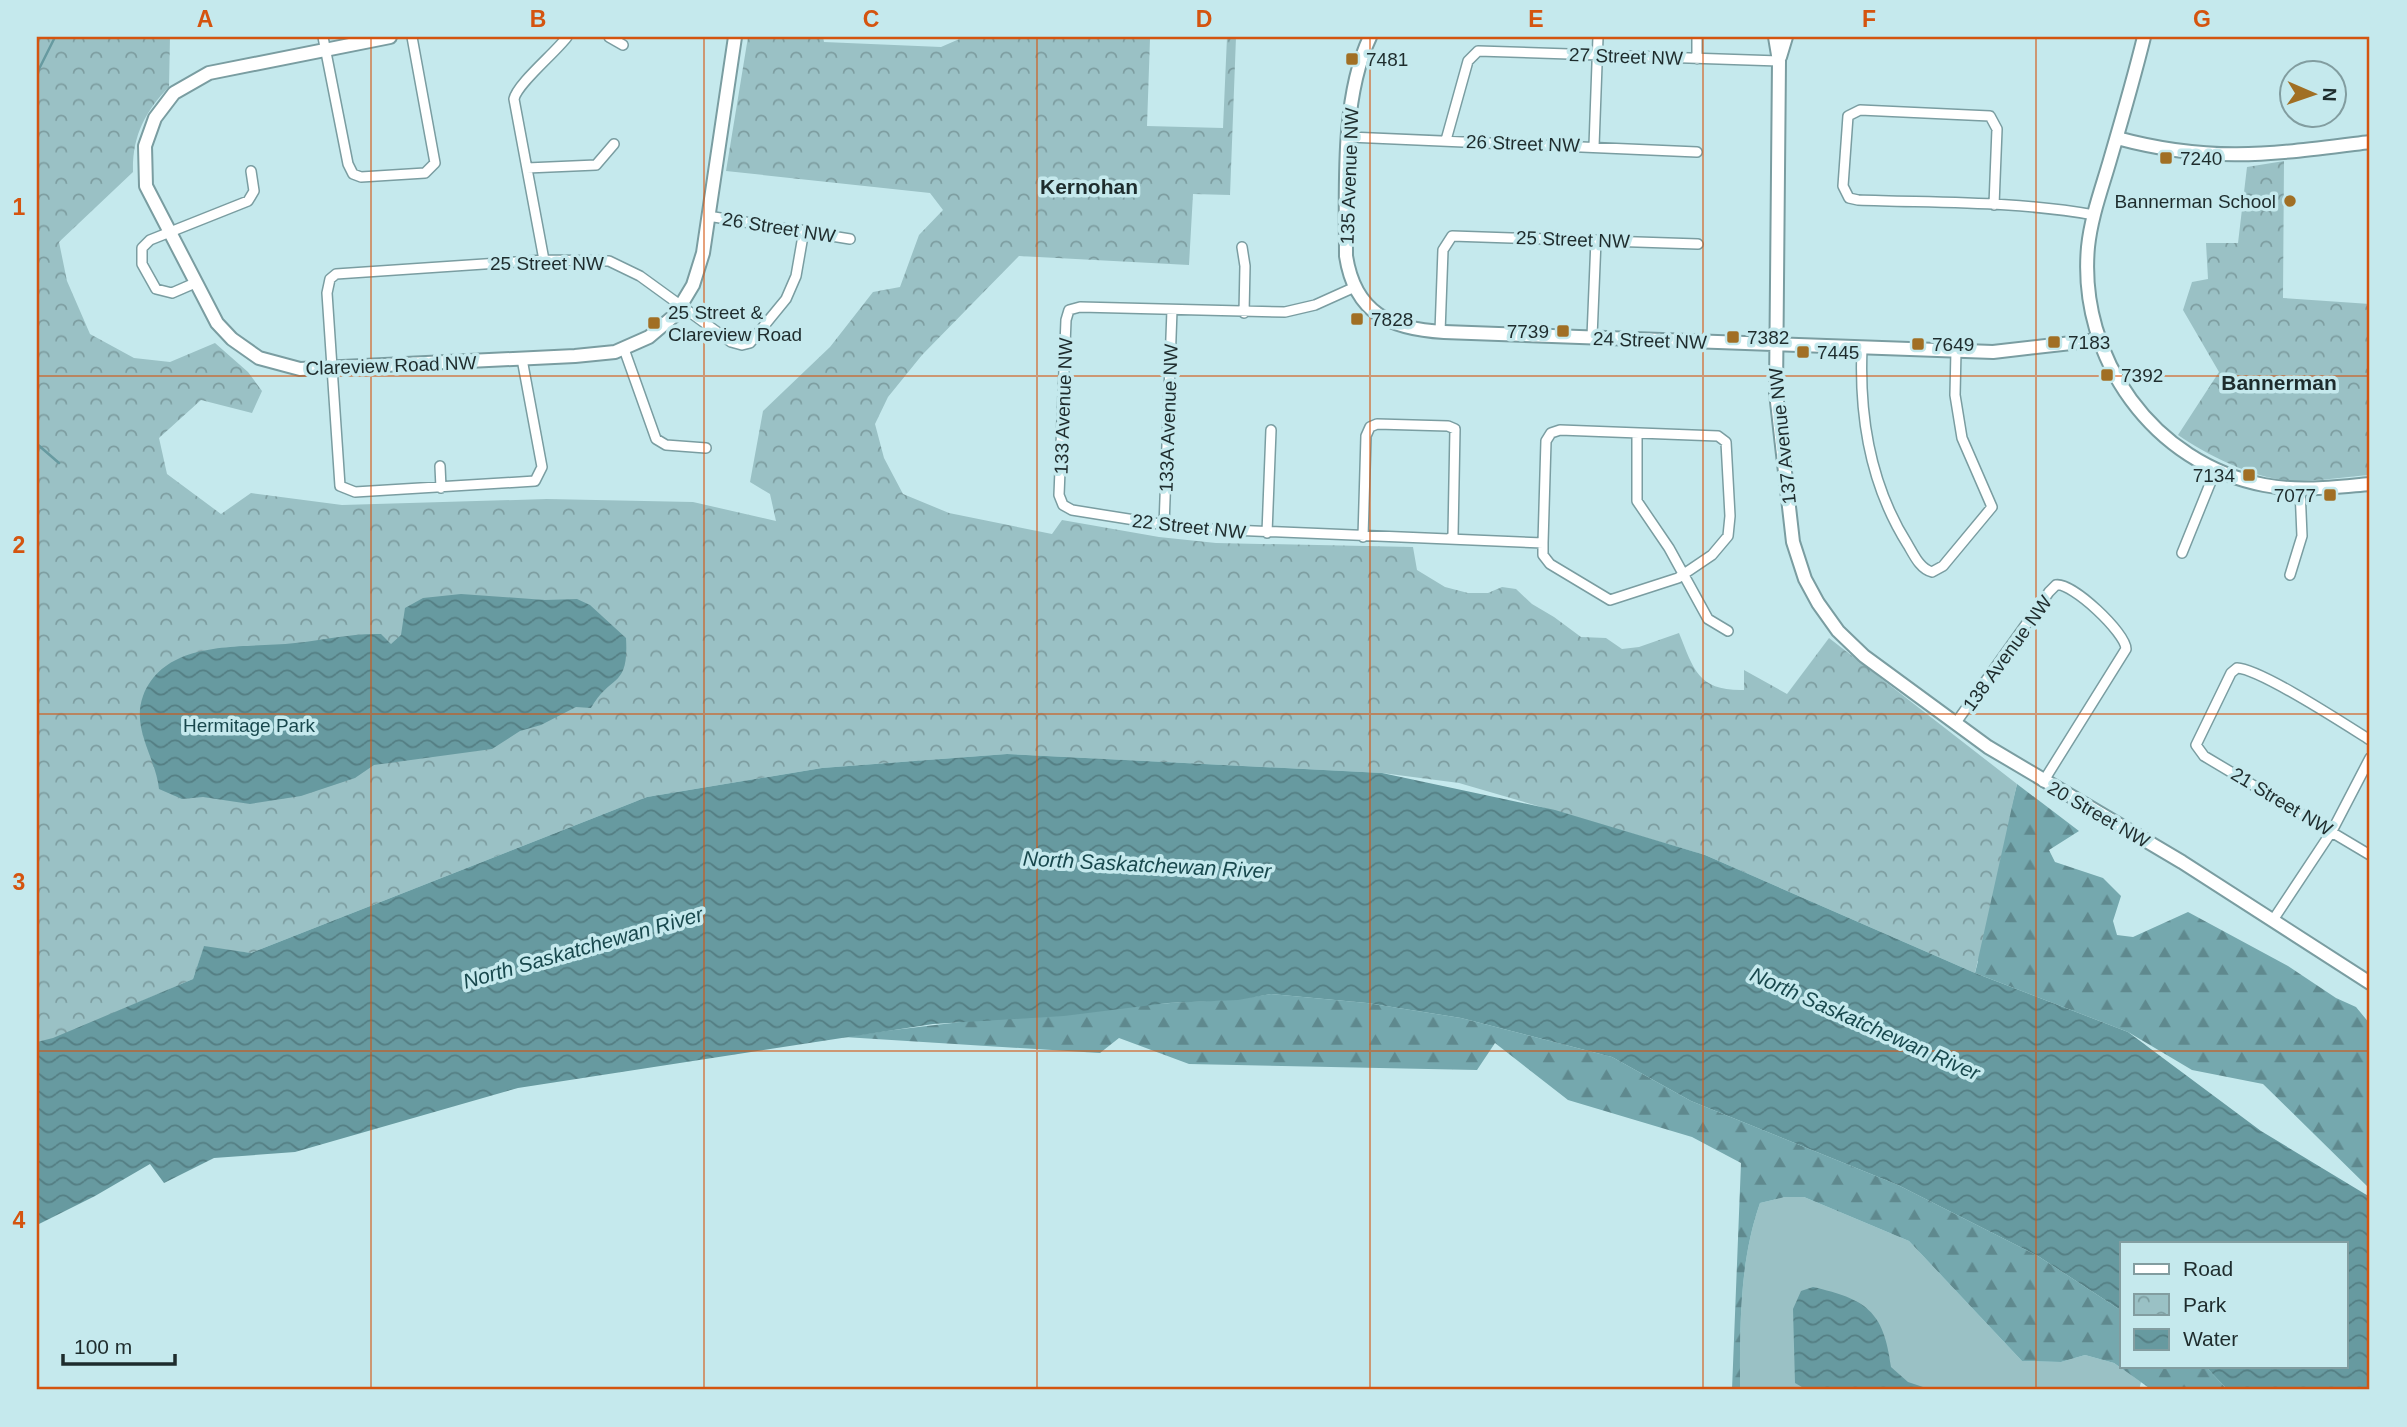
<svg xmlns="http://www.w3.org/2000/svg" width="2407" height="1427" viewBox="0 0 2407 1427" font-family="Arial,sans-serif">
	<style>
		.green { fill: #9ac1c5 }
		.forest { fill: url(#forest-firs) }
		.park { fill: url(#park-crowns) }
		.water { fill: url(#water-waves) }
		.lines { fill: none; stroke-linecap: round; stroke-linejoin: round }
		.stream { stroke: #679aa0; stroke-width: 2.5 }
		.street-casing { stroke: #7a9da1; stroke-width: 12 }
		.secondary-casing { stroke: #7a9da1; stroke-width: 16 }
		.street { stroke: #fff; stroke-width: 9 }
		.secondary { stroke: #fff; stroke-width: 12 }
		.grid { fill: none; stroke: #d4540f; stroke-width: 2; stroke-opacity: 0.55 }
		.poi-dot { fill: #a16f24; stroke: #c5e9ed; stroke-width: 2.5 }
		.labels { text-anchor: middle; stroke-width: 7; stroke-linejoin: round; paint-order: stroke }
		.street-label { font-size: 19px; fill: #1e2c2d; stroke: #c5e9ed }
		.poi-label { font-size: 19px; fill: #1e2c2d; stroke: #c5e9ed; text-anchor: start }
		.park-label { font-size: 19px; fill: #18474c; stroke: #c5e9ed }
		.neighbourhood-label { font-size: 21px; font-weight: bold; fill: #1e2c2d; stroke: #c5e9ed }
		.water-label { font-size: 21px; font-style: italic; fill: #18484d; stroke: #c5e9ed }
		.neatline { fill: none; stroke: #d4540f; stroke-width: 2.5 }
		.grid-label { font-size: 23px; text-anchor: middle; font-weight: bold; fill: #d4540f }
	</style>
	<defs>
		<pattern id="forest-firs" width="22" height="20" patternUnits="userSpaceOnUse" patternTransform="scale(1.75)"><rect width="22" height="20" fill="#75a8ae"/><path d="M5 1l3.5 6h-7zM16 11l3.5 6h-7z" fill="#5f898e"/></pattern>
		<pattern id="park-crowns" width="20" height="18" patternUnits="userSpaceOnUse" patternTransform="scale(1.75)"><rect width="20" height="18" fill="#9ac1c5"/><path d="M2 6a3 3 0 1 1 6 0M12 15a3 3 0 1 1 6 0" fill="none" stroke="#7d9da0"/></pattern>
		<pattern id="water-waves" width="16" height="10" patternUnits="userSpaceOnUse" patternTransform="scale(1.75)"><rect width="16" height="10" fill="#679aa0"/><path d="M0 5q4-4 8 0t8 0" fill="none" stroke="#547e83"/></pattern>
	</defs>
	<rect width="100%" height="100%" fill="#c5e9ed"/>
	<path class="green" d="M 1785,1197 L 1804,1197 L 1909,1241 L 2022,1361 L 2061,1362 L 2085,1355 L 2114,1363 L 2141,1382 L 2139,1390 L 1740,1390 C 1740,1327 1739,1263 1760,1203 Z"/>
	<path class="forest" d="M 2017,784 L 2079,831 L 2049,850 L 2055,862 L 2103,878 L 2121,896 L 2113,921 L 2117,935 L 2133,937 L 2188,912 L 2288,966 L 2336,998 L 2356,1007 L 2370,1024 L 2370,1189 L 2263,1084 L 2192,1070 L 2128,1032 L 1975,973 L 1978,961 L 1809,869 L 2011,808 Z
		M 1271,994 L 1367,1003 L 1461,1018 L 1612,1057 L 1691,1101 L 1898,1185 L 2038,1256 L 2122,1311 L 2122,1366 L 2205,1366 L 2228,1390 L 2152,1390 L 2114,1363 L 2085,1355 L 2061,1362 L 2022,1361 L 1909,1241 L 1804,1197 L 1785,1197 L 1760,1203 C 1739,1263 1740,1327 1740,1390 L 1732,1390 L 1741,1163 L 1692,1137 L 1568,1100 L 1495,1043 L 1477,1070 L 1189,1064 L 1119,1038 L 1100,1053 L 844,1037 C 943,1022 1043,1014 1143,1005 C 1186,1001 1228,1002 1271,994 Z"/>
	<path class="park" d="M 37,37 L 170,37 L 169,87 C 145,111 132,137 133,172 L 59,242 L 67,281 L 90,334 L 134,358 L 170,362 L 215,343 L 248,372 L 262,391 L 252,413 L 201,400 L 159,438 L 167,474 L 221,514 L 251,493 L 342,505 L 547,499 L 693,502 L 776,521 L 770,494 L 750,482 L 763,411 L 830,347 L 873,292 L 900,287 L 919,235 L 943,210 L 930,193 L 726,171 L 748,37 L 823,37 L 824,42 L 941,47 L 964,37 L 1150,39 L 1147,126 L 1223,128 L 1227,37 L 1236,37 L 1230,195 L 1193,194 L 1189,265 L 1019,256 L 922,355 L 888,397 L 875,424 L 884,458 L 903,494 L 949,513 L 1052,534 L 1062,520 L 1159,537 L 1216,543 L 1413,547 L 1417,570 L 1445,587 L 1468,593 L 1488,593 L 1502,587 L 1516,589 L 1532,604 L 1554,617 L 1581,637 L 1606,638 L 1622,649 L 1639,647 L 1679,633 C 1694,670 1698,691 1744,690 L 1744,670 L 1787,694 L 1829,638 L 2017,784 L 1975,973 L 1705,855 L 1459,783 L 1382,773 L 1007,754 L 822,768 L 647,797 L 251,953 L 204,947 L 193,979 L 51,1040 L 37,1043 Z
		M 2284,161 L 2283,298 L 2370,304 L 2370,475 C 2345,477 2319,481 2294,481 C 2257,480 2208,456 2178,435 L 2219,372 L 2183,310 L 2192,282 L 2208,279 L 2206,243 L 2238,243 L 2247,167 Z"/>
	<path class="water" d="M 461,594 L 545,600 L 577,599 L 590,605 L 626,638 C 629,689 611,673 591,708 L 576,707 L 541,725 L 520,731 L 492,749 L 374,765 L 355,778 L 301,796 L 250,804 L 203,797 L 182,799 L 159,789 C 156,758 131,729 143,696 C 166,637 244,649 295,643 C 324,640 352,633 381,634 L 391,644 L 401,635 L 405,608 L 423,598 Z
		M 1007,754 L 1382,773 L 1555,810 L 1705,855 L 1975,973 L 2128,1032 L 2261,1131 L 2370,1197 L 2370,1390 L 2228,1390 L 2205,1366 L 2346,1366 L 2346,1243 L 2122,1243 L 2122,1311 L 2038,1256 L 1898,1185 L 1691,1101 L 1612,1057 L 1461,1018 L 1367,1003 L 1271,994 L 1238,1000 L 1168,1003 L 1064,1016 L 933,1024 L 518,1088 L 295,1152 L 214,1158 L 164,1183 L 150,1164 L 95,1196 L 37,1225 L 37,1042 L 53,1038 L 193,979 L 204,946 L 251,953 L 647,797 L 822,768 Z
		M 1813,1287 C 1865,1299 1884,1310 1891,1367 L 1908,1382 L 1932,1390 L 1807,1390 L 1795,1383 L 1793,1309 L 1801,1291 Z"/>
	<g class="lines">
		<path class="stream" d="M 37,73 L 55,37
			M 37,444 L 59,463"/>
		<g class="street-casing">
			<path id="street" d="M 323,37 L 348,164 L 353,174 L 361,177 L 425,173 L 435,163 L 412,37
				M 609,37 L 623,45
				M 1697,59 L 1697,37
				M 1349,137 L 1697,152
				M 1446,140 L 1468,61 L 1478,51 L 1779,61
				M 1594,146 L 1598,37
				M 527,168 L 596,165 L 614,144
				M 1994,205 L 1997,129 L 1990,116 L 1860,110 L 1848,116 L 1843,186 L 1849,198 L 1858,200 C 1936,203 2017,201 2094,215
				M 708,216 L 850,239
				M 1242,247 L 1245,266 L 1244,313
				M 544,260 L 514,99 C 517,84 555,53 567,37
				M 195,283 L 172,293 L 156,289 L 142,264 L 142,248 L 150,240 L 248,201 L 254,191 L 251,171
				M 1355,287 L 1315,305 L 1285,312 L 1080,307 L 1069,310 L 1066,320 L 1059,495 L 1063,505 L 1072,510 L 1185,528 L 1543,543 L 1543,555 L 1550,564 L 1610,600 L 1678,578 L 1712,555 L 1728,536 L 1730,516 L 1726,442 L 1718,436 L 1560,430 L 1551,433 L 1546,441 L 1543,543
				M 1440,332 L 1443,250 L 1452,236 L 1698,244
				M 1592,337 L 1596,240
				M 1862,348 C 1859,418 1870,485 1908,545 C 1914,555 1920,569 1932,572 L 1943,566 L 1992,507 L 1962,438 L 1955,395 L 1956,350
				M 624,349 L 656,439 L 666,445 L 706,448
				M 522,359 L 542,467 L 535,481 L 355,492 L 340,486 L 327,293 L 330,279 L 336,274 L 544,260 L 609,261 L 640,276 L 731,342 L 742,345 L 750,343 L 786,299 L 796,276 L 804,230
				M 1637,433 L 1637,501 L 1669,548 L 1708,619 L 1728,631
				M 440,466 L 441,488
				M 1164,526 L 1172,310
				M 1267,533 L 1271,430
				M 1363,537 L 1366,436 L 1370,427 L 1377,424 L 1448,426 L 1455,429 L 1453,535 L 1450,539
				M 2182,553 L 2216,469
				M 2290,575 L 2302,536 L 2300,489
				M 1955,724 L 2049,592 L 2056,585 C 2072,582 2126,633 2126,649 L 2043,782
				M 2370,740 C 2346,725 2261,669 2237,668 L 2231,673 L 2196,745 L 2204,756 L 2370,855
				M 2273,920 L 2332,831 L 2370,758"/>
		</g>
		<g class="secondary-casing">
			<path id="secondary" d="M 390,37 L 209,73 L 174,93 L 155,118 L 145,146 L 146,186 L 217,323 L 232,339 L 259,358 L 300,369 L 575,356 L 615,352 L 649,337 L 675,315 L 693,285 L 703,253 L 735,37
				M 1370,37 C 1341,98 1346,188 1346,256 C 1355,314 1391,329 1444,332 L 1993,352 L 2098,340
				M 1775,37 L 1779,61 L 1776,393 L 1793,542 L 1805,579 L 1818,603 L 1838,631 L 1864,656 L 1988,747 L 2182,862 L 2370,983
				M 2144,37 C 2134,78 2122,119 2110,160 C 2102,188 2091,217 2088,247 C 2078,358 2154,464 2264,485 C 2300,492 2335,487 2370,484
				M 1780,57 L 1786,37
				M 2117,138 C 2213,164 2274,154 2370,142"/>
		</g>
		<use href="#street" class="street"/>
		<use href="#secondary" class="secondary"/>
	</g>
	<path class="grid" d="M 371,37 L 371,1390M 704,37 L 704,1390M 1037,37 L 1037,1390M 1370,37 L 1370,1390M 1703,37 L 1703,1390M 2036,37 L 2036,1390M 37,376 L 2370,376M 37,714 L 2370,714M 37,1051 L 2370,1051"/>
	<g class="poi-dot">
		<rect x="1345" y="52" width="14" height="14" rx="3.5"/>
		<rect x="2159" y="151" width="14" height="14" rx="3.5"/>
		<circle cx="2290" cy="201" r="7"/>
		<rect x="1350" y="312" width="14" height="14" rx="3.5"/>
		<rect x="647" y="316" width="14" height="14" rx="3.5"/>
		<rect x="1556" y="324" width="14" height="14" rx="3.5"/>
		<rect x="1726" y="330" width="14" height="14" rx="3.5"/>
		<rect x="2047" y="335" width="14" height="14" rx="3.5"/>
		<rect x="1911" y="337" width="14" height="14" rx="3.5"/>
		<rect x="1796" y="345" width="14" height="14" rx="3.5"/>
		<rect x="2100" y="368" width="14" height="14" rx="3.5"/>
		<rect x="2242" y="468" width="14" height="14" rx="3.5"/>
		<rect x="2323" y="488" width="14" height="14" rx="3.5"/>
	</g>
	<g class="labels">
		<g class="street-label">
			<text transform="translate(1626 56) rotate(2)" y="7">27 Street NW</text>
			<text transform="translate(1523 143) rotate(2)" y="7">26 Street NW</text>
			<text transform="translate(1349 176) rotate(-88)" y="7">135 Avenue NW</text>
			<text transform="translate(779 227) rotate(9)" y="7">26 Street NW</text>
			<text transform="translate(1573 239) rotate(2)" y="7">25 Street NW</text>
			<text x="547" y="270">25 Street NW</text>
			<text transform="translate(1650 340) rotate(2)" y="7">24 Street NW</text>
			<text transform="translate(391 365) rotate(-2)" y="7">Clareview Road NW</text>
			<text transform="translate(1063 406) rotate(-88)" y="7">133 Avenue NW</text>
			<text transform="translate(1168 418) rotate(-88)" y="7">133A Avenue NW</text>
			<text transform="translate(1782 436) rotate(-96)" y="7">137 Avenue NW</text>
			<text transform="translate(1189 526) rotate(6)" y="7">22 Street NW</text>
			<text transform="translate(2007 653) rotate(-54)" y="7">138 Avenue NW</text>
			<text transform="translate(2282 801) rotate(31)" y="7">21 Street NW</text>
			<text transform="translate(2099 814) rotate(30)" y="7">20 Street NW</text>
		</g>
		<g class="poi-label">
			<text x="1366" y="66">7481</text>
			<text x="2180" y="165">7240</text>
			<text x="2276" y="208" text-anchor="end">Bannerman School</text>
			<text x="668" y="319">25 Street &amp;<tspan x="668" dy="22">Clareview Road</tspan></text>
			<text x="1371" y="326">7828</text>
			<text x="1549" y="338" text-anchor="end">7739</text>
			<text x="1747" y="344">7382</text>
			<text x="2068" y="349">7183</text>
			<text x="1932" y="351">7649</text>
			<text x="1817" y="359">7445</text>
			<text x="2121" y="382">7392</text>
			<text x="2235" y="482" text-anchor="end">7134</text>
			<text x="2316" y="502" text-anchor="end">7077</text>
		</g>
		<g class="park-label">
			<text x="249" y="732">Hermitage Park</text>
		</g>
		<g class="neighbourhood-label">
			<text x="1089" y="194">Kernohan</text>
			<text x="2279" y="390">Bannerman</text>
		</g>
		<g class="water-label">
			<text transform="translate(1147 865) rotate(3)" y="7">North Saskatchewan River</text>
			<text transform="translate(583 948) rotate(-16)" y="7">North Saskatchewan River</text>
			<text transform="translate(1865 1024) rotate(24)" y="7">North Saskatchewan River</text>
		</g>
	</g>
	<rect width="2407" height="1427" fill="none" stroke="#c5e9ed" stroke-width="77"/>
	<rect x="2120" y="1242" width="228" height="126" fill="#c5e9ed" stroke="#829da0" stroke-width="2"/>
	<rect x="2134" y="1264" width="35" height="10" fill="#ffffff" stroke="#829da0" stroke-width="2"/>
	<text x="2183" y="1276" font-size="21" fill="#1e2c2d">Road</text>
	<rect x="2134" y="1294" width="35" height="21" fill="url(#park-crowns)" stroke="#829da0" stroke-width="2"/>
	<text x="2183" y="1312" font-size="21" fill="#1e2c2d">Park</text>
	<rect x="2134" y="1329" width="35" height="21" fill="url(#water-waves)" stroke="#829da0" stroke-width="2"/>
	<text x="2183" y="1346" font-size="21" fill="#1e2c2d">Water</text>
	<g transform="translate(2313 94) rotate(92)"><circle r="33" fill="#c5e9ed" stroke="#829da0" stroke-width="2"/>
	<path d="M0-5L12 26L0 18L-12 26Z" fill="#a16f24"/>
	<text y="-10" font-size="19" font-weight="bold" text-anchor="middle" fill="#1e2c2d">N</text>
	</g>
	<path d="M63 1354v10h112v-10" fill="none" stroke="#1e2c2d" stroke-width="3.5"/>
	<text x="74" y="1354" font-size="21" fill="#1e2c2d" stroke="#c5e9ed" stroke-width="5" paint-order="stroke">100 m</text>
	<rect x="38" y="38" width="2330" height="1350" class="neatline"/>
	<g class="grid-label">
		<text x="205" y="27">A</text>
		<text x="538" y="27">B</text>
		<text x="871" y="27">C</text>
		<text x="1204" y="27">D</text>
		<text x="1536" y="27">E</text>
		<text x="1869" y="27">F</text>
		<text x="2202" y="27">G</text>
		<text x="19" y="215">1</text>
		<text x="19" y="553">2</text>
		<text x="19" y="890">3</text>
		<text x="19" y="1228">4</text>
	</g>
</svg>
